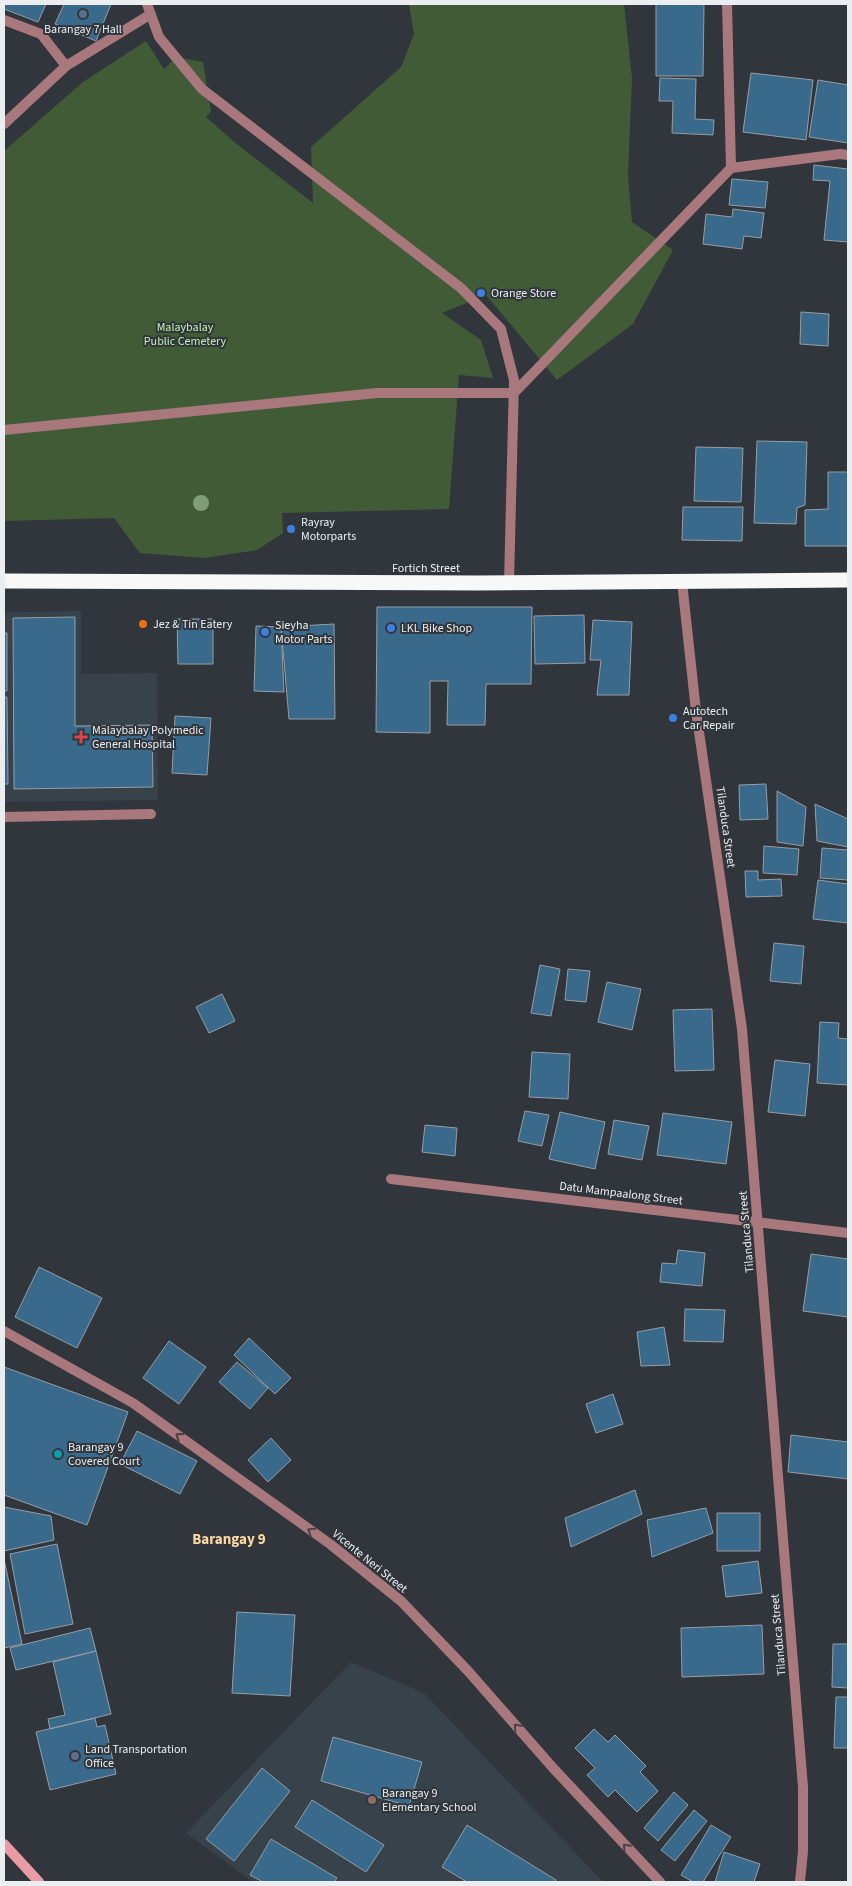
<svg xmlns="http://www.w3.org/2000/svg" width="852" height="1886" viewBox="0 0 852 1886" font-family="'Source Sans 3',sans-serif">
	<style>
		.built { fill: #37424b }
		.green { fill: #415b36 }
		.building { fill: #39698b; stroke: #979ea4 }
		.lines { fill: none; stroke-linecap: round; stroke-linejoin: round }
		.lane { stroke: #a8787d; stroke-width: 10 }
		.street { stroke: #a8787d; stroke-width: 10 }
		.secondary { stroke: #e99ca5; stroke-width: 10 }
		.highway { stroke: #f8f8f8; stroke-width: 15 }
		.tree { fill: #7f9d79 }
		.oneway { stroke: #484348 }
		.service-dot { fill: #5c6f8a; stroke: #30363b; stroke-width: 2 }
		.shop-dot { fill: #3f7fe0; stroke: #30363b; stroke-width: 2 }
		.food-dot { fill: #e8710a; stroke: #30363b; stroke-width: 2 }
		.health-dot { fill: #e0444e; stroke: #30363b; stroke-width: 2 }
		.culture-dot { fill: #0f9aa8; stroke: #30363b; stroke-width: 2 }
		.education-dot { fill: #8d6e63; stroke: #30363b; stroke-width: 2 }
		.labels { text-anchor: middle; stroke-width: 4; stroke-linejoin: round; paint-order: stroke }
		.poi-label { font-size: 12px; fill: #eaeef1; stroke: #30363b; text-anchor: start }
		.park-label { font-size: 12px; fill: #c0f1ac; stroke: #30363b }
		.street-label { font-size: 12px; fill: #eaeef1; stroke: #30363b }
		.quarter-label { font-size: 15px; font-weight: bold; fill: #fdd9a3; stroke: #30363b }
	</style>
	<rect width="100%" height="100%" fill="#30363b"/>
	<path class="built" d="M 81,611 L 81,674 L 157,673 L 158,800 L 4,802 L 4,612 Z
		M 351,1662 L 424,1693 L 603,1882 L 253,1882 L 186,1833 Z"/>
	<path class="green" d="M 409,4 L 624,4 L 632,78 L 628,175 L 632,222 L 673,250 L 633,324 L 557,380 L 486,295 L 442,313 L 481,340 L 493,378 L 459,375 L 449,509 L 282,513 L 283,533 L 257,550 L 204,558 L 140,553 L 114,518 L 4,521 L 4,151 L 83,82 L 146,41 L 164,69 L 176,57 L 203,62 L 211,111 L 206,117 L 233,141 L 313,203 L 311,147 L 401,67 L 414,34 Z"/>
	<path class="building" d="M 4,4 L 46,4 L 38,22 L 4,9 Z
		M 64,4 L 111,4 L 96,41 L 55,24 Z
		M 656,4 L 704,4 L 703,76 L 656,76 Z
		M 751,73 L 813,80 L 806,140 L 743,132 Z
		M 660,78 L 696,79 L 695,119 L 714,120 L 713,135 L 672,133 L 673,101 L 659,101 Z
		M 818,80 L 848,85 L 848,143 L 809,137 Z
		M 814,165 L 848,169 L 848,242 L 824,240 L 830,181 L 813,180 Z
		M 732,179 L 768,182 L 765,208 L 729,205 Z
		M 733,209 L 764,213 L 761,238 L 744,236 L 742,249 L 703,244 L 706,214 L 732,217 Z
		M 801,312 L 829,314 L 828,346 L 800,344 Z
		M 757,441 L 807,442 L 805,505 L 797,508 L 796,524 L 754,523 Z
		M 696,447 L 743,448 L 741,502 L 694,501 Z
		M 828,472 L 848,472 L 848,546 L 805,546 L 805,510 L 828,509 Z
		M 683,507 L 743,507 L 742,541 L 682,540 Z
		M 377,607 L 532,607 L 531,684 L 486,684 L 485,725 L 447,725 L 448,681 L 430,681 L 430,733 L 376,732 Z
		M 584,615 L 585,663 L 535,664 L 534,616 Z
		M 75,617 L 75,726 L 152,725 L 153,787 L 14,789 L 13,618 Z
		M 177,619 L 213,619 L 213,664 L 178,664 Z
		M 593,620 L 632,622 L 629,695 L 597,695 L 601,660 L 590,660 Z
		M 334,624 L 335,719 L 289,719 L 281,627 Z
		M 256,626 L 281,627 L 284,692 L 254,691 Z
		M 4,633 L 7,633 L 7,691 L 4,691 Z
		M 4,697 L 7,697 L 8,784 L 4,784 Z
		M 175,716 L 211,718 L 207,775 L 172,773 Z
		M 766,784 L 768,819 L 740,820 L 739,785 Z
		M 777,791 L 806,807 L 803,846 L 777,842 Z
		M 815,804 L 848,819 L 848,847 L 817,841 Z
		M 764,846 L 799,849 L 797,875 L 763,873 Z
		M 822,848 L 848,850 L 848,880 L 820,878 Z
		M 745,871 L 758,871 L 758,880 L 781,879 L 782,896 L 746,897 Z
		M 818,880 L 848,884 L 848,923 L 813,919 Z
		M 774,943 L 804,946 L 801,984 L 770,981 Z
		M 540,965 L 560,969 L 551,1016 L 531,1013 Z
		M 568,969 L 590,971 L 586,1002 L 565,1000 Z
		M 607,982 L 641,989 L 632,1030 L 598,1022 Z
		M 222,994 L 235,1021 L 209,1033 L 196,1007 Z
		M 712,1009 L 714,1070 L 675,1071 L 673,1010 Z
		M 820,1022 L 839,1023 L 838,1038 L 848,1039 L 848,1085 L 817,1083 Z
		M 532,1052 L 570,1054 L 568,1099 L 529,1097 Z
		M 775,1060 L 810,1064 L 805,1116 L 768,1112 Z
		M 525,1111 L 549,1115 L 542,1146 L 518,1141 Z
		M 560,1112 L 605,1122 L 595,1169 L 549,1159 Z
		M 663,1113 L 732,1122 L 726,1164 L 657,1155 Z
		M 614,1120 L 649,1126 L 642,1160 L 608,1154 Z
		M 425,1125 L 457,1128 L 455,1156 L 422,1152 Z
		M 678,1250 L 705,1253 L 702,1286 L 660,1282 L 662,1263 L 676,1264 Z
		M 811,1254 L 848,1259 L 848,1317 L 803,1311 Z
		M 39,1267 L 102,1298 L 77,1348 L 15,1317 Z
		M 685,1309 L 725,1310 L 723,1342 L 684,1341 Z
		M 664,1327 L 670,1365 L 641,1366 L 637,1332 Z
		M 249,1338 L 291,1378 L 275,1394 L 234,1355 Z
		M 169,1341 L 206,1367 L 179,1404 L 143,1378 Z
		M 237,1362 L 268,1388 L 250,1409 L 219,1382 Z
		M 4,1367 L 128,1412 L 87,1525 L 4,1495 Z
		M 613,1394 L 623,1424 L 596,1433 L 586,1404 Z
		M 137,1431 L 197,1461 L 180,1494 L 120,1464 Z
		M 791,1435 L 848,1442 L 848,1479 L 788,1472 Z
		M 271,1438 L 291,1460 L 268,1482 L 248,1460 Z
		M 635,1490 L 642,1514 L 571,1547 L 565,1518 Z
		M 4,1507 L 51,1516 L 54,1540 L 4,1551 Z
		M 706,1508 L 713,1533 L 652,1557 L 647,1520 Z
		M 717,1513 L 760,1513 L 760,1551 L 717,1551 Z
		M 57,1544 L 73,1624 L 25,1634 L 10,1554 Z
		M 4,1559 L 22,1644 L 4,1648 Z
		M 758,1561 L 762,1593 L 726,1597 L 722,1566 Z
		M 237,1612 L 295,1615 L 290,1696 L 232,1693 Z
		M 762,1625 L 764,1674 L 682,1677 L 681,1628 Z
		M 90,1628 L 96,1651 L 16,1670 L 10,1648 Z
		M 833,1644 L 848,1644 L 848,1688 L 832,1687 Z
		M 96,1651 L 111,1714 L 50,1729 L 48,1719 L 65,1715 L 53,1662 Z
		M 836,1697 L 848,1697 L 848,1748 L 834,1748 Z
		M 95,1718 L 97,1727 L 105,1725 L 116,1774 L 50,1790 L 36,1732 Z
		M 594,1729 L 608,1742 L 615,1735 L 646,1766 L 640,1772 L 658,1791 L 637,1812 L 615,1790 L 608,1797 L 587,1775 L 595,1768 L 575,1748 Z
		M 333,1737 L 422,1762 L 409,1806 L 321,1781 Z
		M 262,1768 L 290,1791 L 234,1861 L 206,1839 Z
		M 674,1792 L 688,1805 L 658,1841 L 644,1828 Z
		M 312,1800 L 384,1845 L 366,1872 L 295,1827 Z
		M 694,1810 L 707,1821 L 675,1861 L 661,1850 Z
		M 467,1825 L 556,1880 L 555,1882 L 467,1882 L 442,1867 Z
		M 711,1825 L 731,1837 L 703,1882 L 693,1882 L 681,1875 Z
		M 271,1839 L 337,1878 L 334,1882 L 263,1882 L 250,1875 Z
		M 724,1852 L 760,1864 L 754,1882 L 715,1882 Z"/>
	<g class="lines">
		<path class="lane" d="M 4,430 L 377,393 L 514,393"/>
		<path class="street" d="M 147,4 L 159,37 L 202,89 L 461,288 L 501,329 L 514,380 L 509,583
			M 727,4 L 731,168
			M 4,20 L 41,34 L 66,66
			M 4,124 L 66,66 L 151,14
			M 514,393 L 731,168 L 840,154 L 848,155
			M 682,582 L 696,711 L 742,1029 L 803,1787 L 803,1851 L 800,1882
			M 4,817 L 151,814
			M 391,1179 L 848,1233
			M 4,1331 L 133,1403 L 330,1544 L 401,1601 L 468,1671 L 554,1769 L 660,1882"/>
		<path class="secondary" d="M 4,1844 L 39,1882"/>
		<path class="highway" d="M 4,581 L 479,583 L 848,580"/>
	</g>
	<circle class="tree" cx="201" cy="503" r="8"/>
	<defs><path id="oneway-chevron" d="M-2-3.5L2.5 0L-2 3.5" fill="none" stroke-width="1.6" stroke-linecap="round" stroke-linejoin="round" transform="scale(1.25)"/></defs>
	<g class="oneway">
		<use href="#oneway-chevron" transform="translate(179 1436) rotate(-144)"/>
		<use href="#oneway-chevron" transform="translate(311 1531) rotate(-145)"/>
		<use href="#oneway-chevron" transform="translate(517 1727) rotate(-131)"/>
		<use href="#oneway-chevron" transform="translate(626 1847) rotate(-133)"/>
	</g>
	<g class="service-dot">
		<circle cx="83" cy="14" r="5"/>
		<circle cx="75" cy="1756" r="5"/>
	</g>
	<g class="shop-dot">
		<circle cx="481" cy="293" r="5"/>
		<circle cx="291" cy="529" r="5"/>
		<circle cx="391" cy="628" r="5"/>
		<circle cx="265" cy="632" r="5"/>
		<circle cx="673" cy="718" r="5"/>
	</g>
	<circle class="food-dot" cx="143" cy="624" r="5"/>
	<path class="health-dot" d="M78.5 729.5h5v5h5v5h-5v5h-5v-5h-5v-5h5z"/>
	<circle class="culture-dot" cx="58" cy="1454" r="5"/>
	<circle class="education-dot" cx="372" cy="1800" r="5"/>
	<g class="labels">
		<g class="poi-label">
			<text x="83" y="33" text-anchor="middle">Barangay 7 Hall</text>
			<text x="491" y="297">Orange Store</text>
			<text x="301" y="526">Rayray<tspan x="301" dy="14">Motorparts</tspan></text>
			<text x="153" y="628">Jez &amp; Tin Eatery</text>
			<text x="275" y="629">Sieyha<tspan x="275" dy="14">Motor Parts</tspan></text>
			<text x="401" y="632">LKL Bike Shop</text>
			<text x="683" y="715">Autotech<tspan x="683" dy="14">Car Repair</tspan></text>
			<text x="92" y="734">Malaybalay Polymedic<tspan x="92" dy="14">General Hospital</tspan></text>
			<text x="68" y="1451">Barangay 9<tspan x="68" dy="14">Covered Court</tspan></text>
			<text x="85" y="1753">Land Transportation<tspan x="85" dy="14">Office</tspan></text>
			<text x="382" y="1797">Barangay 9<tspan x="382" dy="14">Elementary School</tspan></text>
		</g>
		<g class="park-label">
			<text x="185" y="331">Malaybalay<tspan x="185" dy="14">Public Cemetery</tspan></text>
		</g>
		<g class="street-label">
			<text x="426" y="572">Fortich Street</text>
			<text transform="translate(726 827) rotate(82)" y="4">Tilanduca Street</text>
			<text transform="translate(621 1193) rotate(7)" y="4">Datu Mampaalong Street</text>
			<text transform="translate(746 1232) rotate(-95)" y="4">Tilanduca Street</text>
			<text transform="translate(370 1561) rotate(39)" y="4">Vicente Neri Street</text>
			<text transform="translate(778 1635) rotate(-95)" y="4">Tilanduca Street</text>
		</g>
		<g class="quarter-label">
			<text x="229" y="1544">Barangay 9</text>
		</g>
	</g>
	<rect width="852" height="1886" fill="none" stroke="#eaeef1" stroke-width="10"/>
</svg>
